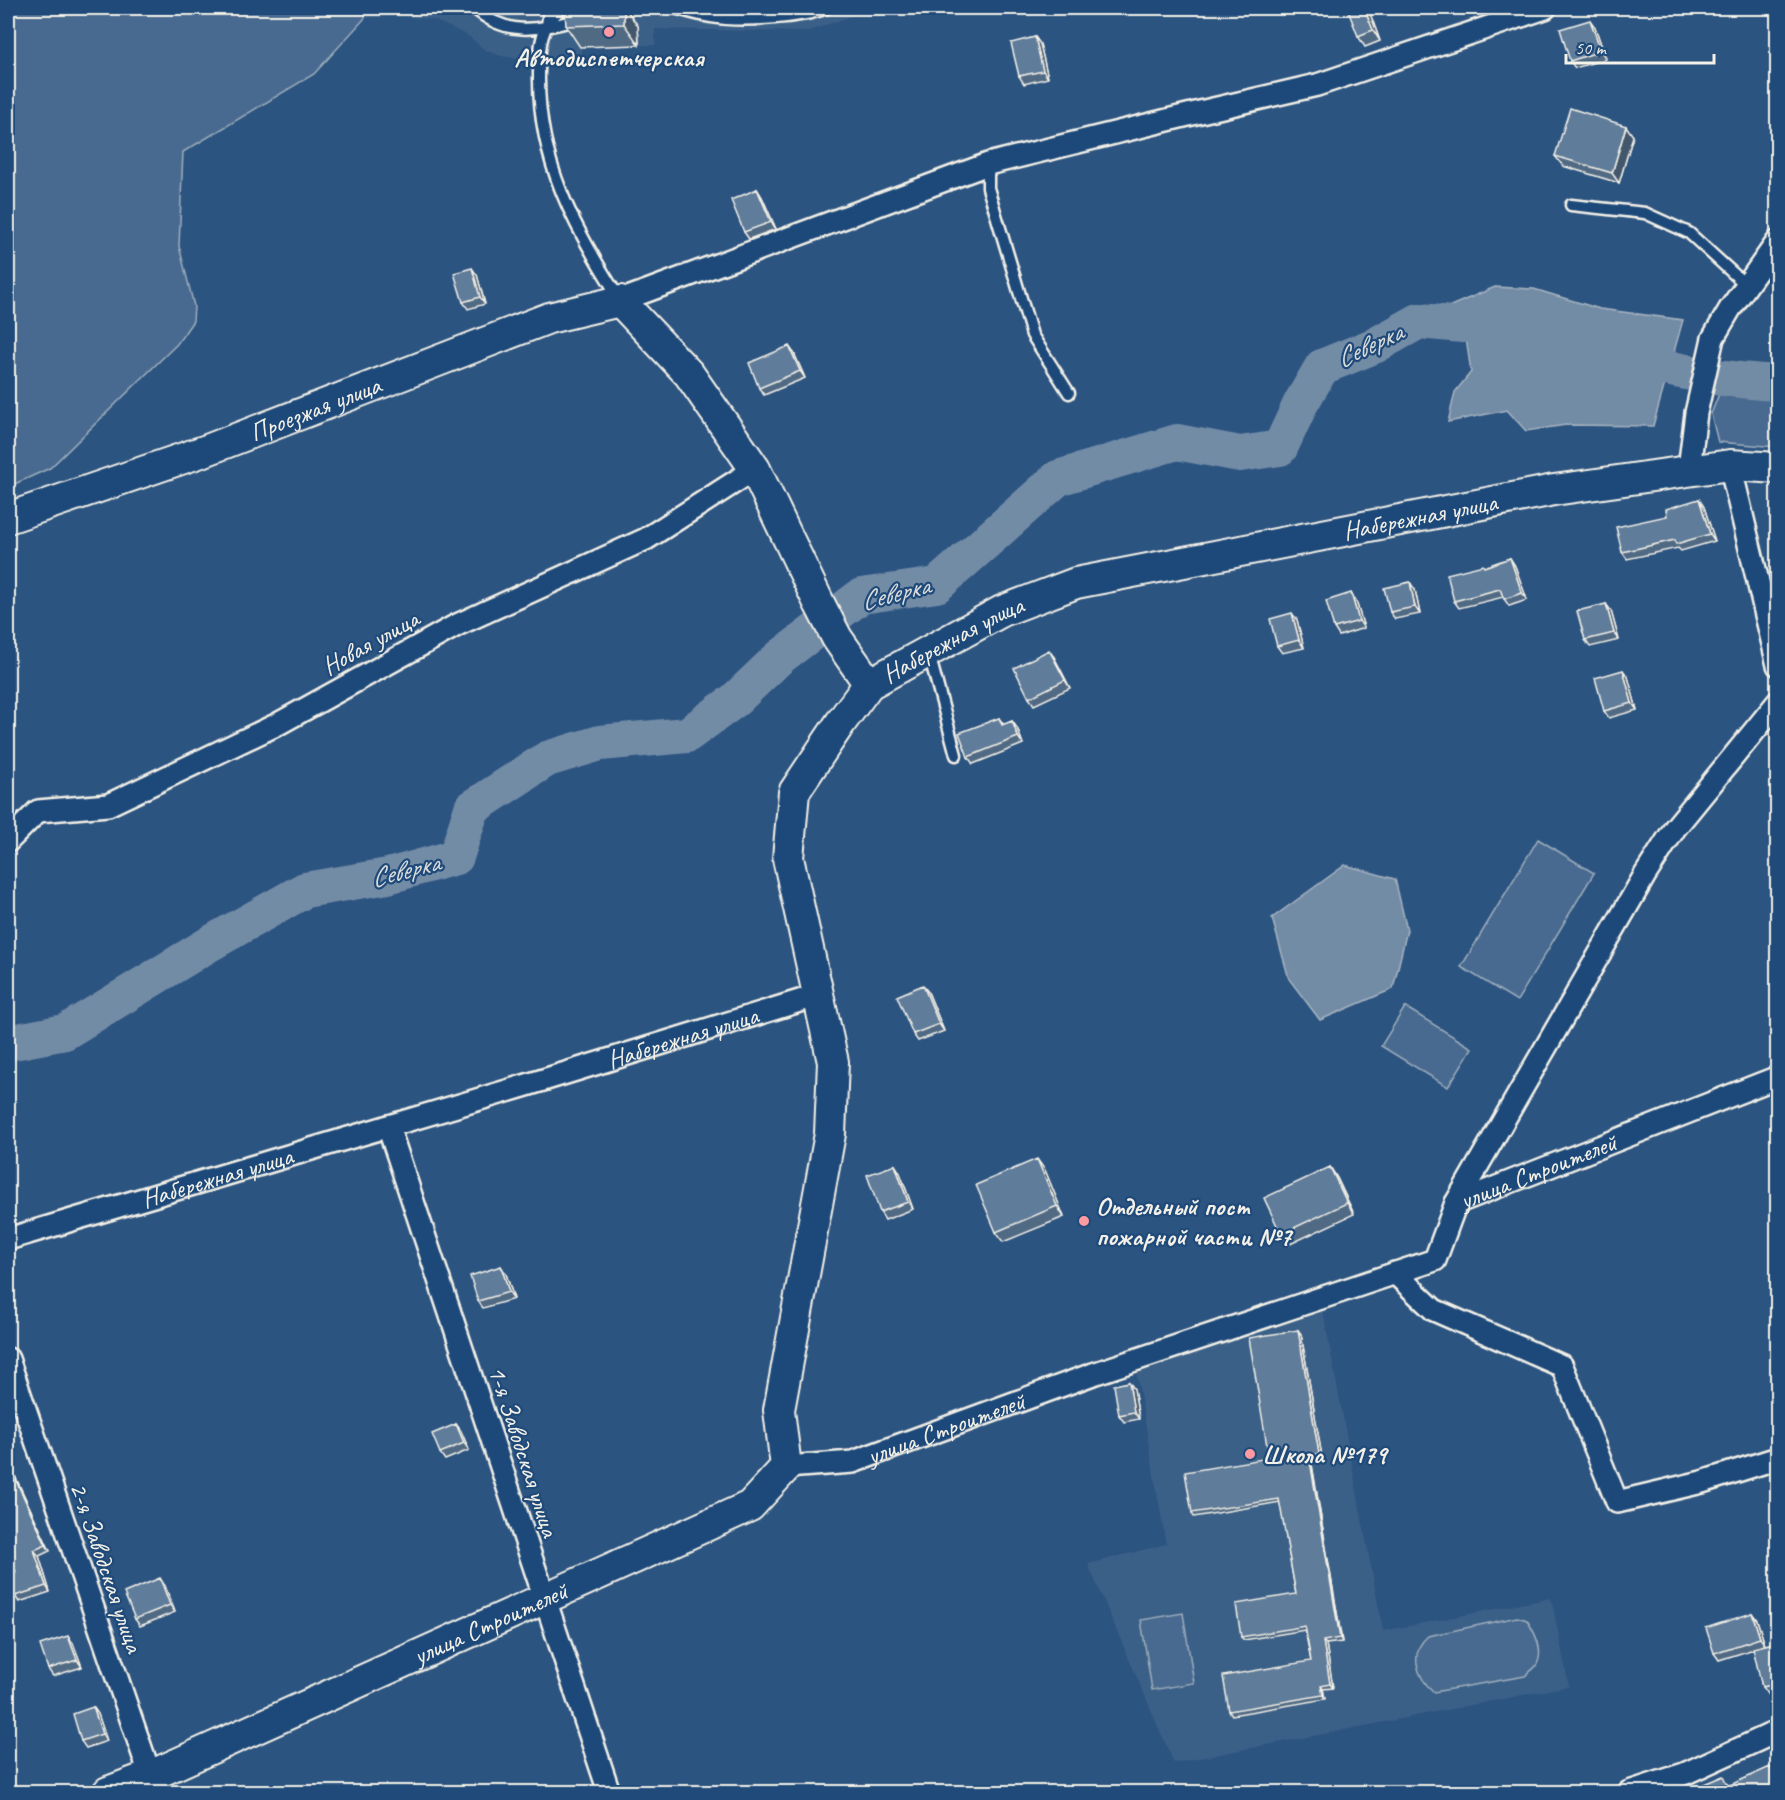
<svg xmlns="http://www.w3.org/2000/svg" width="1785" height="1800" viewBox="0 0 1785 1800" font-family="Caveat,sans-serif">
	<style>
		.built { fill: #3b6088 }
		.green { fill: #496b90; stroke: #9eaebc; stroke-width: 1.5 }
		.water { fill: #738ca6; stroke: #a7b4c0; stroke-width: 1.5 }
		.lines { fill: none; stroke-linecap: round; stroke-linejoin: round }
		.river { stroke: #738ca6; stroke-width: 36 }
		.lane-casing { stroke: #f4f1e8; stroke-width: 15 }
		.street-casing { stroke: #f4f1e8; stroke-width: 26 }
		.secondary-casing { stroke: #f4f1e8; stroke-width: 34 }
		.lane { stroke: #1f4a7a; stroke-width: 10 }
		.street { stroke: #1f4a7a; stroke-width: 21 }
		.secondary { stroke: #1f4a7a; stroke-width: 30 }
		.wall { fill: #516a84; stroke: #f4f1e8; stroke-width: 1.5 }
		.shaded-wall { fill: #42566c; stroke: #f4f1e8; stroke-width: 1.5 }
		.building { fill: #5e7b9a; stroke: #f4f1e8; stroke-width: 1.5 }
		.poi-dot { fill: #ff9aa2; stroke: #1f4a7a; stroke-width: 2 }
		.labels { text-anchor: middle; stroke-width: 4.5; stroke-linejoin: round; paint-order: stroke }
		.poi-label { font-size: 26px; font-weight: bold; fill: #f4f1e8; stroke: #1f4a7a; text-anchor: start }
		.street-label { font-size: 26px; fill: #f4f1e8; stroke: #1f4a7a }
		.water-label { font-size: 27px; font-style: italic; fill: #dadddb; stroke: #1f4a7a }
	</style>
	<rect width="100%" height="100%" fill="#2c5481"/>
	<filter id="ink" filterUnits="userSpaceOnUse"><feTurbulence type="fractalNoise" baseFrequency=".0167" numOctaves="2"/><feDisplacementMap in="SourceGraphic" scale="12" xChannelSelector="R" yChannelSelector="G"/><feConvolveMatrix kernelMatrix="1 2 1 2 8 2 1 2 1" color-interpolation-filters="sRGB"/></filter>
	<g filter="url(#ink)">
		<path class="built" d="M 365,8 L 873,8 L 807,32 L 655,29 L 655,45 L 581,47 L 582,58 L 526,60 L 501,56 L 485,50 L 467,35 L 434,20 L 401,16 L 365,18 Z
			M 1323,1311 L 1383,1631 L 1551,1598 L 1569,1686 L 1174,1763 L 1088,1564 L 1166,1544 L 1135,1364 Z"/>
		<path class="green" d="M 8,8 L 365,8 L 365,18 L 314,74 L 183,152 L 179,246 L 194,306 L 193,321 L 177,344 L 50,468 L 8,487 Z
			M 1719,394 L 1777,398 L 1777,447 L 1718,442 L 1711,414 Z
			M 1538,839 L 1594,873 L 1517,1001 L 1461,967 Z
			M 1405,1007 L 1472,1048 L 1448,1087 L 1381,1046 Z
			M 1183,1613 L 1194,1683 L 1152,1690 L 1141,1620 Z
			M 1517,1617 L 1527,1620 C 1535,1633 1545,1651 1536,1666 C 1534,1669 1528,1673 1525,1676 L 1434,1692 C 1416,1677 1409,1652 1428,1636 Z"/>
		<path class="water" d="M 1495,287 L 1534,289 L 1600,309 L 1683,320 L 1653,426 L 1566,425 L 1526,431 L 1507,410 L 1448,422 L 1455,392 L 1471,372 L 1465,332 L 1413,322 Z
			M 1345,865 L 1395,879 L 1407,930 L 1393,989 L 1320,1020 L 1289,979 L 1272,918 Z"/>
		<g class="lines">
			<path class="river" d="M 1622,356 C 1673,372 1724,380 1778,383
				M 8,1043 L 65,1032 L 211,943 L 305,890 L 388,876 L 456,857 L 472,808 L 547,759 L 600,743 L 687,735 L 735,700 L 779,658 L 861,596 L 937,585 L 1058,478 L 1177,442 L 1240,454 L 1280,448 L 1301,403 L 1322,367 L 1376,345 L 1419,321 L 1463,325"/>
			<g class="lane-casing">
				<path id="lane" d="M 474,8 C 505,36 537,31 575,20 C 585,16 594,10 605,8
					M 561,8 C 557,13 551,19 547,26 C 539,40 539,60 539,76 C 538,161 574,228 619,298
					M 674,8 C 686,11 698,15 711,17 C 738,22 802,19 827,8
					M 547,26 L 549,8
					M 988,164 L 988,188 L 1032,335 L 1069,393
					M 1571,205 L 1645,213 L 1689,233 L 1747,286
					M 929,654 L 956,755"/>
			</g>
			<g class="street-casing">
				<g id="street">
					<path d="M 620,301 L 988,164 L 1196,113 L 1317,85 L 1545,8"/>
					<path d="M 1730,465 L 1778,665"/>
					<path d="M 1689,469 L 1696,413 L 1713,338 L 1730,309 L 1778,241"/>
					<path d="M 8,841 L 38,811 L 108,805 L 278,724 L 457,625 L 646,539 L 755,469"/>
					<path d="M 388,1126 L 609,1792"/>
					<path id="s1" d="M 1456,1203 L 1778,1077"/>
					<path id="s2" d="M 8,1239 L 527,1085 L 819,995"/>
					<path d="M 1395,1273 L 1434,1310 L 1562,1366 L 1617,1502 L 1702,1482 L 1778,1458"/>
					<path d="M 8,1359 L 156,1792"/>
					<path id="s3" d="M 786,1467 L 853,1462 L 1093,1374 L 1435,1260 L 1456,1203 L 1645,875 L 1675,828 L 1778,702"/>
					<path d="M 1629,1792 L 1684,1774 L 1778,1731"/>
				</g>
			</g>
			<g class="secondary-casing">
				<g id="secondary">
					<path id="s4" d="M 8,518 L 207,450 L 549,318 L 620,301 L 689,374 L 755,469 L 819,603 L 837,638 L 869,684"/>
					<path id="s5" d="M 108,1792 L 150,1776 L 750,1506 L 786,1467 L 779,1410 L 830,1134 L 833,1062 L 788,858 L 794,792 L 841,722 L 869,684 L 1002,611 L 1076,583 L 1554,490 L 1730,465 L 1778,468"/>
				</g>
			</g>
			<use href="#lane" class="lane"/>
			<use href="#street" class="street"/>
			<use href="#secondary" class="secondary"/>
		</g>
		<path class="wall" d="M 565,8 L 625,8 L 638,26 L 639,45 L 580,47 L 566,26 Z
			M 1368,8 L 1380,41 L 1365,47 L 1358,36 Z
			M 1414,8 L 1424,8 L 1416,11 Z
			M 1595,27 L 1606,59 L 1575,68 L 1570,61 Z
			M 1035,37 L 1040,44 L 1048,78 L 1024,84 L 1019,76 Z
			M 1633,136 L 1619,183 L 1563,166 L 1555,156 Z
			M 757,189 L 762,197 L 776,229 L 749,239 L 744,232 Z
			M 477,275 L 485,304 L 468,309 L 463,302 Z
			M 794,353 L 805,378 L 764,395 L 759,388 Z
			M 1699,499 L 1704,507 L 1715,541 L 1681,551 L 1678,548 L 1627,559 L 1622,552 L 1667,516 Z
			M 1510,558 L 1515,566 L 1527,600 L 1509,606 L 1503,597 L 1459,608 L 1454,601 L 1485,567 Z
			M 1415,590 L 1420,614 L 1395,619 L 1390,612 Z
			M 1356,601 L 1364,628 L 1339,636 L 1334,628 Z
			M 1606,604 L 1611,611 L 1619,640 L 1590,647 L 1585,640 Z
			M 1297,620 L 1304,648 L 1282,653 L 1277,646 Z
			M 1054,657 L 1070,688 L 1034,705 L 1029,698 Z
			M 1628,677 L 1637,710 L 1609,718 L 1604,711 Z
			M 999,718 L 1004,725 L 1012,721 L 1017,728 L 1023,744 L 973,764 L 968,757 Z
			M 928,992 L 944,1031 L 918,1041 L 913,1034 Z
			M 895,1165 L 900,1173 L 913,1209 L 885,1220 L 880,1212 Z
			M 1330,1167 L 1337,1178 L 1354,1214 L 1288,1245 L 1281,1234 Z
			M 1045,1170 L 1064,1217 L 1003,1242 L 996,1232 Z
			M 506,1274 L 514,1299 L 483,1308 L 478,1301 Z
			M 1298,1330 L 1301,1334 L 1322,1457 L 1311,1459 L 1342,1642 L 1326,1644 L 1333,1688 L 1323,1689 L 1325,1699 L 1232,1715 L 1229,1711 L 1311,1661 L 1305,1630 L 1244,1640 L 1241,1637 L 1296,1594 L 1280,1502 L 1194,1517 L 1192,1513 L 1269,1458 Z
			M 1129,1382 L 1134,1389 L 1139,1419 L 1124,1422 L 1119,1415 Z
			M 456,1424 L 461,1431 L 469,1450 L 445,1460 L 440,1453 Z
			M 15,1476 L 50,1551 L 39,1556 L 50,1592 L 19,1602 L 15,1596 L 16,1572 Z
			M 165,1586 L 175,1612 L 140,1626 L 135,1619 Z
			M 1752,1613 L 1757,1620 L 1765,1645 L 1778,1642 L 1778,1696 L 1770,1698 L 1762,1687 L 1754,1649 L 1719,1660 L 1714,1653 Z
			M 73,1643 L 82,1667 L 53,1676 L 48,1669 Z
			M 93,1707 L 98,1714 L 107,1741 L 86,1748 L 81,1741 Z"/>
		<path class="shaded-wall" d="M 624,8 L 625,8 L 638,26 L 639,45 L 624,24 Z
			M 1364,8 L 1368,8 L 1380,41 L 1373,30 Z
			M 1590,20 L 1595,27 L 1606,59 L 1601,51 Z
			M 1035,37 L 1040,44 L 1048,78 L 1043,71 Z
			M 1626,126 L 1633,136 L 1619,183 L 1612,173 Z
			M 757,189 L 762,197 L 776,229 L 771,222 Z
			M 472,268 L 477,275 L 485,304 L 480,297 Z
			M 789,346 L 794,353 L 805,378 L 800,371 Z
			M 1699,499 L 1704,507 L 1715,541 L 1710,534 Z
			M 1510,558 L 1515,566 L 1527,600 L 1522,593 Z
			M 1410,582 L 1415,590 L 1420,614 L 1415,607 Z
			M 1351,593 L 1356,601 L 1364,628 L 1359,621 Z
			M 1606,604 L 1611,611 L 1619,640 L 1614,633 Z
			M 1292,613 L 1297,620 L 1304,648 L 1299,640 Z
			M 1049,650 L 1054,657 L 1070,688 L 1065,680 Z
			M 1623,670 L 1628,677 L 1637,710 L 1632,703 Z
			M 1012,721 L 1017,728 L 1023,744 L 1018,737 Z
			M 923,985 L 928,992 L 944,1031 L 939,1024 Z
			M 1037,1159 L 1045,1170 L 1064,1217 L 1057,1206 Z
			M 895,1165 L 900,1173 L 913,1209 L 908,1202 Z
			M 1330,1167 L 1337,1178 L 1354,1214 L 1347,1203 Z
			M 501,1266 L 506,1274 L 514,1299 L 509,1292 Z
			M 1298,1330 L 1301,1334 L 1322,1457 L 1319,1454 Z
			M 1129,1382 L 1134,1389 L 1139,1419 L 1134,1412 Z
			M 456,1424 L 461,1431 L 469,1450 L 464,1443 Z
			M 1309,1455 L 1311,1459 L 1342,1642 L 1340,1638 Z
			M 11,1470 L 15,1476 L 50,1551 L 46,1545 Z
			M 34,1550 L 39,1556 L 50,1592 L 46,1586 Z
			M 160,1578 L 165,1586 L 175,1612 L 170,1605 Z
			M 1752,1613 L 1757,1620 L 1765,1645 L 1760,1638 Z
			M 68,1636 L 73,1643 L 82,1667 L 77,1660 Z
			M 1323,1641 L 1326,1644 L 1333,1688 L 1330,1684 Z
			M 1321,1686 L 1323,1689 L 1325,1699 L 1323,1695 Z
			M 93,1707 L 98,1714 L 107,1741 L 102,1734 Z
			M 1770,1767 L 1778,1778 L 1778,1783 Z"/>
		<path class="building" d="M 565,8 L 624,8 L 624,24 L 566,26 Z
			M 1347,8 L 1364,8 L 1373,30 L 1358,36 Z
			M 1590,20 L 1601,51 L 1570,61 L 1560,29 Z
			M 1035,37 L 1043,71 L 1019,76 L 1011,43 Z
			M 1570,108 L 1626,126 L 1612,173 L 1555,156 Z
			M 757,189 L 771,222 L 744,232 L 731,200 Z
			M 472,268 L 480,297 L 463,302 L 454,273 Z
			M 789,346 L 800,371 L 759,388 L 749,363 Z
			M 1699,499 L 1710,534 L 1676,544 L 1675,540 L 1622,552 L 1616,527 L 1667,516 L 1666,509 Z
			M 1510,558 L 1522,593 L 1504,599 L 1500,589 L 1454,601 L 1447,574 L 1483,565 L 1484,567 Z
			M 1410,582 L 1415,607 L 1390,612 L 1384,588 Z
			M 1351,593 L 1359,621 L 1334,628 L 1326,601 Z
			M 1606,604 L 1614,633 L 1585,640 L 1577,611 Z
			M 1292,613 L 1299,640 L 1277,646 L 1270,619 Z
			M 1049,650 L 1065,680 L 1029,698 L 1014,668 Z
			M 1623,670 L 1632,703 L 1604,711 L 1595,678 Z
			M 999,718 L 1002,725 L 1012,721 L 1018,737 L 968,757 L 959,733 Z
			M 923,985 L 939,1024 L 913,1034 L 897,996 Z
			M 1037,1159 L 1057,1206 L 996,1232 L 976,1185 Z
			M 895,1165 L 908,1202 L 880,1212 L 867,1175 Z
			M 1330,1167 L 1347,1203 L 1281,1234 L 1264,1198 Z
			M 501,1266 L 509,1292 L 478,1301 L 470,1276 Z
			M 1298,1330 L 1319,1454 L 1309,1455 L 1340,1638 L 1323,1641 L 1330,1684 L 1321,1686 L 1323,1695 L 1229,1711 L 1223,1676 L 1311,1661 L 1305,1626 L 1241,1637 L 1236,1604 L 1296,1594 L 1279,1499 L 1192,1513 L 1185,1472 L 1269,1458 L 1249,1338 Z
			M 1129,1382 L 1134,1412 L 1119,1415 L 1114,1385 Z
			M 456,1424 L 464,1443 L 440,1453 L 432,1434 Z
			M 11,1470 L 46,1545 L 34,1550 L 46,1586 L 15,1596 L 8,1575 L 16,1572 L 8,1554 L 8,1471 Z
			M 160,1578 L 170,1605 L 135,1619 L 124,1593 Z
			M 1752,1613 L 1760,1638 L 1714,1653 L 1706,1628 Z
			M 68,1636 L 77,1660 L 48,1669 L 40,1645 Z
			M 1778,1642 L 1778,1684 L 1762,1687 L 1753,1648 Z
			M 93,1707 L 102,1734 L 81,1741 L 73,1714 Z
			M 1770,1767 L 1778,1783 L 1778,1792 L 1685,1792 L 1723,1776 L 1728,1786 Z"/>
	</g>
	<g class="poi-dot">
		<circle cx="609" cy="32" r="6"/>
		<circle cx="1084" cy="1221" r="6"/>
		<circle cx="1250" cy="1454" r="6"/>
	</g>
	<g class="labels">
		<g class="poi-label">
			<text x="609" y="66" text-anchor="middle">Автодиспетчерская</text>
			<text x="1096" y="1215">Отдельный пост<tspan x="1096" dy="30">пожарной части №7</tspan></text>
			<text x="1262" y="1463">Школа №179</text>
		</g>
		<g class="street-label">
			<text dy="9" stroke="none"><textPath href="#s4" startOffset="326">Проезжая улица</textPath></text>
			<text dy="9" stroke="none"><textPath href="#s5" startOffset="2154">Набережная улица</textPath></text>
			<text dy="9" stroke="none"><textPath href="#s5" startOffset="1668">Набережная улица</textPath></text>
			<text transform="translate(370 642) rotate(-29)" y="9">Новая улица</text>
			<text dy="9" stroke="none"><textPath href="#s2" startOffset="704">Набережная улица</textPath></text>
			<text dy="9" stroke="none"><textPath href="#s1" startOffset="88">улица Строителей</textPath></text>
			<text dy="9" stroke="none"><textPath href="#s2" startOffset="218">Набережная улица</textPath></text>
			<text dy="9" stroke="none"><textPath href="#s3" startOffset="166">улица Строителей</textPath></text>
			<text transform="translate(524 1451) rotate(72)" y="9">1-я Заводская улица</text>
			<text transform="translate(107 1567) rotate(71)" y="9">2-я Заводская улица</text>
			<text dy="9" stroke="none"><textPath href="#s5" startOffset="418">улица Строителей</textPath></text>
		</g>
		<g class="water-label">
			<text transform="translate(1369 345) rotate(-25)" y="9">Северка</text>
			<text transform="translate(895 593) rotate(-14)" y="9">Северка</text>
			<text transform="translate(405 870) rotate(-14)" y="9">Северка</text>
		</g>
	</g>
	<rect width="1785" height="1800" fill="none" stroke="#1f4a7a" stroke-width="30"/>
	<rect x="15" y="15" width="1755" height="1770" fill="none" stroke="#f4f1e8" stroke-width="2" filter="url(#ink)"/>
	<path d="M1566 54v9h148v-9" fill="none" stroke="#f4f1e8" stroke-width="3"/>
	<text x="1575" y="54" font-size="18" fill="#f4f1e8" stroke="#1f4a7a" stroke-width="4.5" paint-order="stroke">50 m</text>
</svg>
